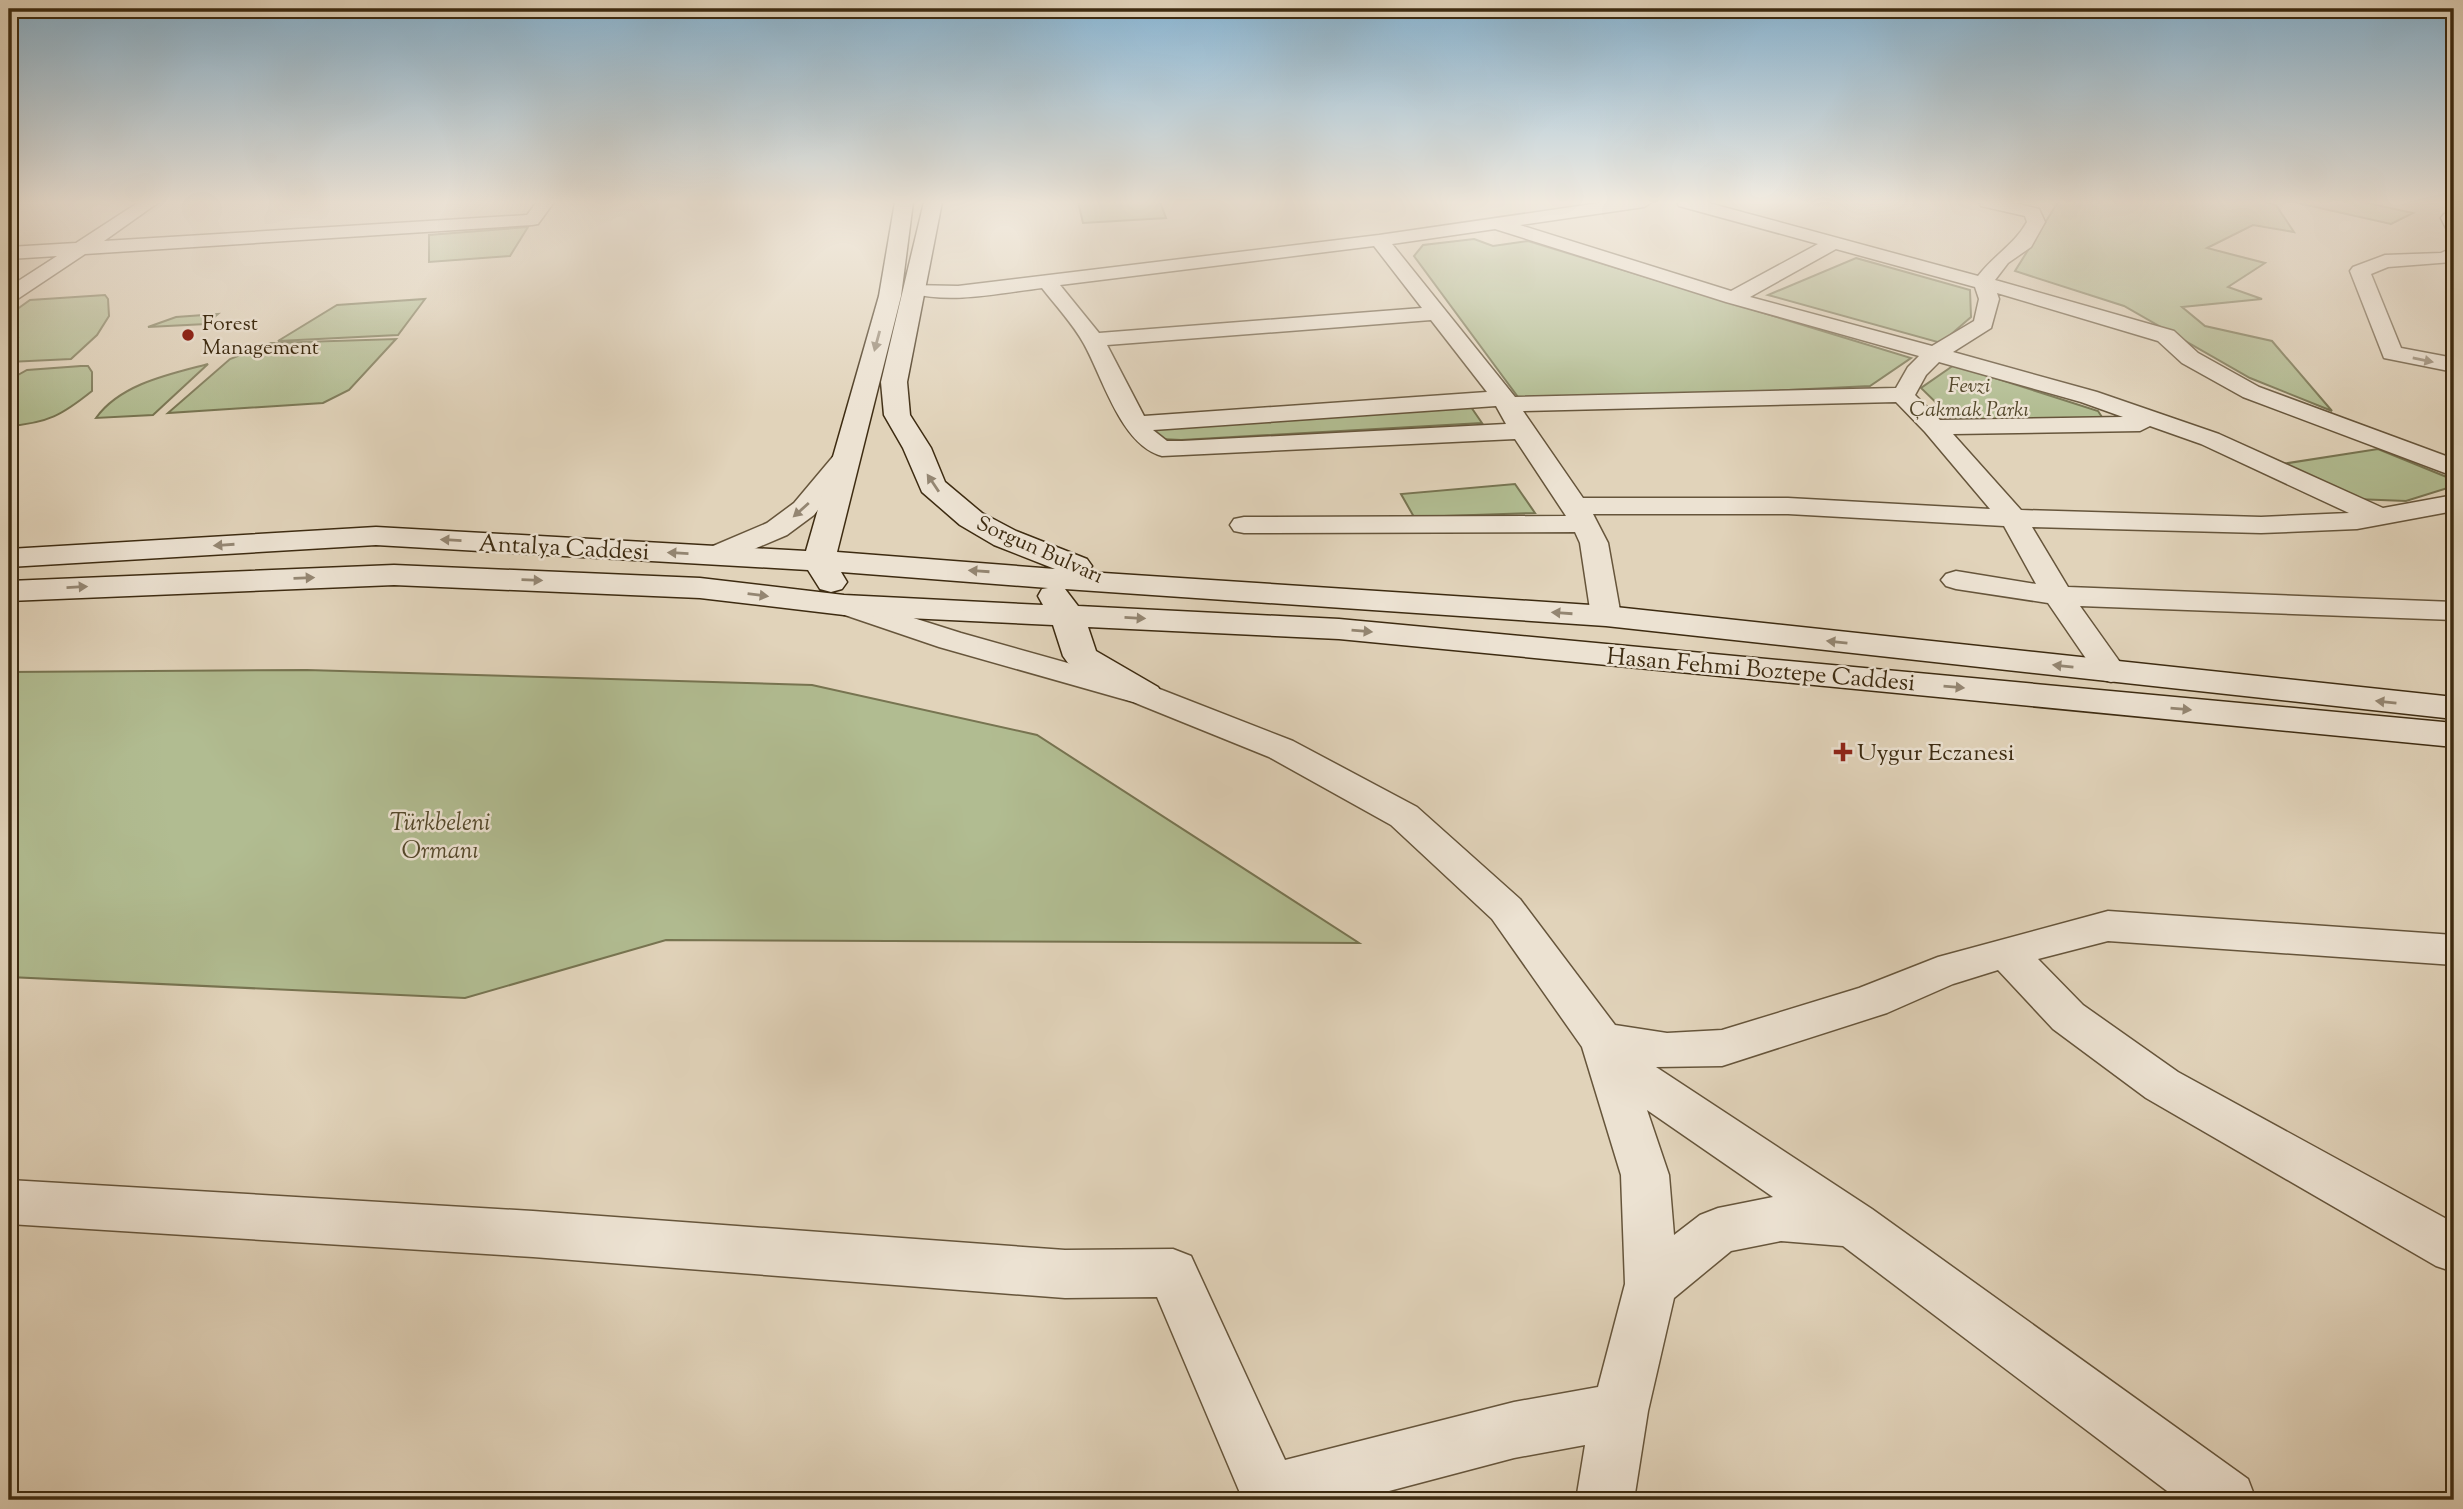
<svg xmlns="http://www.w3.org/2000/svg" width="2463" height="1509" viewBox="0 0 2463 1509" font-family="'Sorts Mill Goudy',serif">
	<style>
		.green { fill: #b1bc91; stroke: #777451; stroke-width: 2 }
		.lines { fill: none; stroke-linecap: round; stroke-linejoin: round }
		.street-casing { stroke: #66553b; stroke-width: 3 }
		.secondary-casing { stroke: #3d2b11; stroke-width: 3 }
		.street { fill: #ece2d2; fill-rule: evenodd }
		.secondary { fill: #ece2d2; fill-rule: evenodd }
		.oneway { fill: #948672 }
		.poi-dot { fill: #8f2418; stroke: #ece2d2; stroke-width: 2.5 }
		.labels { text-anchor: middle; stroke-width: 5; stroke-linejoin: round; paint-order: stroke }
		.far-poi-label { font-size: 21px; fill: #3d2b11; stroke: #ece2d2; text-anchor: start }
		.far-park-label { font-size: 21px; font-style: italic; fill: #54482b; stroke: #ece2d2 }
		.far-street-label { font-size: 21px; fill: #3d2b11; stroke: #ece2d2 }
		.street-label { font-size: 24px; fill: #3d2b11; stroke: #ece2d2 }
		.poi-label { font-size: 24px; fill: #3d2b11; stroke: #ece2d2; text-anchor: start }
		.park-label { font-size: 24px; font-style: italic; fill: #54482b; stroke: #ece2d2 }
	</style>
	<rect width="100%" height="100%" fill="#e1d3ba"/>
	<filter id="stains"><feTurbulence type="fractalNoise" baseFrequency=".00286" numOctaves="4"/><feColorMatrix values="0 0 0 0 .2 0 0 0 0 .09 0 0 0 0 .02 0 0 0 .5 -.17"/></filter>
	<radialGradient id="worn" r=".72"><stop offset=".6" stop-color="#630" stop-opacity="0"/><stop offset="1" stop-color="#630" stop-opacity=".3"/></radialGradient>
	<path class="green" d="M 1078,202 L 1160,202 L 1166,218 L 1083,223 Z
		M 2058,202 L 2266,202 L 2276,205 L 2294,232 L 2253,225 L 2207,248 L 2265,263 L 2228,287 L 2262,299 L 2182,307 L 2205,326 L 2272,341 L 2332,411 L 2250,378 L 2124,306 L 2015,271 Z
		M 2293,202 L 2363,202 L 2413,213 L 2391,224 Z
		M 528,227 L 510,256 L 429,262 L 429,235 Z
		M 1474,239 L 1493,246 L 1528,241 L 1911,358 L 1870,386 L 1727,393 L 1518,397 L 1414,256 L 1423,245 Z
		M 1856,258 L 1970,290 L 1971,317 L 1941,343 L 1768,295 Z
		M 105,295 L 108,299 L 109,316 L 97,335 L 71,359 L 9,362 L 9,344 L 17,338 L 9,337 L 9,315 L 30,300 Z
		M 425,299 L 398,335 L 278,341 L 337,305 Z
		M 218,314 L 206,324 L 148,327 L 176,317 Z
		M 396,339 L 349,390 L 323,403 L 168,413 L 230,359 L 271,343 Z
		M 208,364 L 153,415 L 96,418 C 120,384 170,374 208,364 Z
		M 1954,365 L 2098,411 L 2102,417 L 2090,420 L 1957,423 L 1921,388 Z
		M 81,366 L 88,366 L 92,372 L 92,391 C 62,415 48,423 9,426 L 9,380 L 27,370 Z
		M 1471,407 L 1482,423 L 1181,440 L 1161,439 L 1151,429 Z
		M 2378,449 L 2454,480 L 2454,486 L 2406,501 L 2355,499 L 2282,464 Z
		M 1515,484 L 1535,513 L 1414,517 L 1401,494 Z
		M 307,670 L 812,685 L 1037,735 L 1359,943 L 666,940 L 465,998 L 9,977 L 9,672 Z"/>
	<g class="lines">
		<g class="street-casing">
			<path id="street" d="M 139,202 L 159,202 L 104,241 L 527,215 L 537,202 L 554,202 L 538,224 L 532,225 L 85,254 L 16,300 L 9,302 L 9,287 L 57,256 L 9,259 L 9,247 L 76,243 Z
				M 1606,202 L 1652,202 L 1644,207 L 1520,225 L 1731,291 L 1818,244 L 1679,206 L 1677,202 L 1705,202 L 1978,276 C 1995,254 2014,245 2027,222 L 2025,216 L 1981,206 L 1979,202 L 2010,202 L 2039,209 L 2045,222 L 2031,247 L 2008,263 L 1995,280 L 2174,331 L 2198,353 L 2259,387 L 2454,459 L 2454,476 L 2445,473 L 2243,397 L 2182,363 L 2158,341 L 1997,293 L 1999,299 L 1991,328 L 1953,352 L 2097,392 L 2219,434 L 2383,508 L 2454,495 L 2454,511 L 2357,529 L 2261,533 L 2032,527 L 2068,587 L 2454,602 L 2454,620 L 2080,606 L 2127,672 L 2122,679 L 2111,682 L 2100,679 L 2048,603 L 1956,589 L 1946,586 L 1941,580 L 1946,574 L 1956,571 L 2036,584 L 2004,526 L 1788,514 L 1593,514 L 1608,543 L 1621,616 L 1617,622 L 1606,625 L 1595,622 L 1591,616 L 1580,543 L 1575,532 L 1244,533 L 1234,531 L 1230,525 L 1234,519 L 1244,517 L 1566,516 L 1515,439 L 1162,456 C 1121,445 1103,378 1084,344 C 1073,324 1056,306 1042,288 C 999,293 953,304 910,293 L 907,289 L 910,285 L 958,286 L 1379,235 ZM 1495,229 L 1726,302 L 1919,356 L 1908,367 L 1896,388 L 1515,397 L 1392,244 ZM 1374,246 L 1422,308 L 1099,333 L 1060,285 ZM 1836,249 L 1975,287 L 1979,299 L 1974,321 L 1932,346 L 1750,297 ZM 1431,320 L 1487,392 L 1144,416 L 1107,345 ZM 1939,362 L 2081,402 L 2123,417 L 1940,420 L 1915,395 L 1926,375 ZM 1896,402 L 1925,432 L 1990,509 L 1788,498 L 1583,498 L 1523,411 ZM 1496,406 L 1506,424 L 1182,441 L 1167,441 L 1153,430 ZM 2150,426 L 2201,444 L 2349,513 L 2261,517 L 2021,510 L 1953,434 L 2140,431 Z
				M 2454,212 L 2454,233 L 2448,232 L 2441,218 L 2444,214 Z
				M 2454,247 L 2454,261 L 2452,262 L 2388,267 L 2371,274 L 2401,348 L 2454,358 L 2454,372 L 2384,358 L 2350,271 L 2353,267 L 2385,255 L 2441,253 Z
				M 845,450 L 854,453 L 858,458 L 814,515 L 787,535 L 726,561 L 716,564 L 706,561 L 702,555 L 706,549 L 767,523 L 794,503 L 836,453 Z
				M 844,596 L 961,633 L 1157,688 L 1293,741 L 1417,807 L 1520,899 L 1615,1025 L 1667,1033 L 1722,1030 L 1859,988 L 1938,957 L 2108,911 L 2454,935 L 2454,965 L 2108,941 L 2038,959 L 2083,1005 L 2178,1072 L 2454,1223 L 2454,1272 L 2436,1266 L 2146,1098 L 2053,1029 L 1998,970 L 1953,984 L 1887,1013 L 1722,1066 L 1656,1067 L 1872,1209 L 2248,1479 L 2256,1500 L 2179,1500 L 1843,1246 L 1781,1241 L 1731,1251 L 1674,1298 L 1648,1411 L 1634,1500 L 1576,1500 L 1585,1445 L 1514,1458 L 1355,1500 L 1243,1500 L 1157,1297 L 1065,1298 L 533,1257 L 9,1224 L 9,1180 L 533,1211 L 1065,1250 L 1173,1249 L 1191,1256 L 1285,1460 L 1514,1402 L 1598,1387 L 1625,1284 L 1621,1175 L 1582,1047 L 1492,919 L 1391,825 L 1269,757 L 1133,702 L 939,647 L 833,611 L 829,605 L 833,599 ZM 1647,1110 L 1773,1197 L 1718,1208 L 1700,1215 L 1674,1235 L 1669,1175 Z"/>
		</g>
		<g class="secondary-casing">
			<path id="secondary" d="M 895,202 L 913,202 L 901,296 L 837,552 L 1055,569 L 994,545 L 960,525 L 922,492 L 903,448 L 884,415 L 881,382 L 924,202 L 942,202 L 907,382 L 910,415 L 931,448 L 945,482 L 982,513 L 1016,531 L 1087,559 L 1092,566 L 1088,572 L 1606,606 L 2454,697 L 2454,719 L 1606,626 L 1065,589 L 1078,606 L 1339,619 L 2454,723 L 2454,747 L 1339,639 L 1088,627 L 1096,651 L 1158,687 L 1163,695 L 1158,703 C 1127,710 1093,679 1068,663 L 1063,656 L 1053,625 L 844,615 L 700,598 L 394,585 L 9,601 L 9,581 L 394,565 L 700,578 L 844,595 L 1043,605 L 1038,596 L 1042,589 L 1048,588 L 841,572 L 847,582 L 842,589 L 831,592 L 820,589 L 808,570 L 376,545 L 9,567 L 9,549 L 376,527 L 806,551 L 879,296 Z"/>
		</g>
		<use href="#street" class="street"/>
		<use href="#secondary" class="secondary"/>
	</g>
	<defs><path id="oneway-solid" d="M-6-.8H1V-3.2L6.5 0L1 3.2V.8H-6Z" transform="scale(1.75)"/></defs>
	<g class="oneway">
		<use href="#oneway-solid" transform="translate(877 341) rotate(105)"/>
		<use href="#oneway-solid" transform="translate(2423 360) rotate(12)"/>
		<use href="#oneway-solid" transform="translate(933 483) rotate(-124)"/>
		<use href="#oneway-solid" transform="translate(801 510) rotate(138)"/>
		<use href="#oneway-solid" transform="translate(451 540) rotate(-177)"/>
		<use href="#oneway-solid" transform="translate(224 545) rotate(176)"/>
		<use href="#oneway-solid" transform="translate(678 553) rotate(-177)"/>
		<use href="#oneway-solid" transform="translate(979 571) rotate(-176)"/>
		<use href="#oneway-solid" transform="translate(304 578) rotate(-2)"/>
		<use href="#oneway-solid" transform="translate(532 580) rotate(2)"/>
		<use href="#oneway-solid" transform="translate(77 587) rotate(-3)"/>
		<use href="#oneway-solid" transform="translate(758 595) rotate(7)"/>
		<use href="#oneway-solid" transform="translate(1562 613) rotate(-176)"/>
		<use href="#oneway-solid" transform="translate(1135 618) rotate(3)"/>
		<use href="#oneway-solid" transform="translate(1362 631) rotate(5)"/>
		<use href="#oneway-solid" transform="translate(1837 642) rotate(-174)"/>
		<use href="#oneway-solid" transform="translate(2063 666) rotate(-174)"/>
		<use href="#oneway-solid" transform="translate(1954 687) rotate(5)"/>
		<use href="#oneway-solid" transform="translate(2386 702) rotate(-174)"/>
		<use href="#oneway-solid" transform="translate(2181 709) rotate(5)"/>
	</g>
	<linearGradient id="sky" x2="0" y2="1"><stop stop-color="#87b5d4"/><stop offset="0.49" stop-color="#f2ebe0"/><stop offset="1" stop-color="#f2ebe0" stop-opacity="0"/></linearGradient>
	<rect width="2463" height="413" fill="url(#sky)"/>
	<g class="poi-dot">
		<circle cx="188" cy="335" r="7"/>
		<path d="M1839.5 741.5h7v7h7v7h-7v7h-7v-7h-7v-7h7z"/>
	</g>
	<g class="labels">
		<g class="far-poi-label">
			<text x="202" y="330">Forest<tspan x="202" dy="24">Management</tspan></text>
		</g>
		<g class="far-park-label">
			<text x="1969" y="392">Fevzi<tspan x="1969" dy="24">Çakmak Parkı</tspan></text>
		</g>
		<g class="far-street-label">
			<text transform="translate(1040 549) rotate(24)" y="7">Sorgun Bulvarı</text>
		</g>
		<g class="street-label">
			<text transform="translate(564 547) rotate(3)" y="8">Antalya Caddesi</text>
			<text transform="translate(1761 669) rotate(5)" y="8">Hasan Fehmi Boztepe Caddesi</text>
		</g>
		<g class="poi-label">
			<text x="1857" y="760">Uygur Eczanesi</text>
		</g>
		<g class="park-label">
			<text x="440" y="830">Türkbeleni<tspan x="440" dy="28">Ormanı</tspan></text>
		</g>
	</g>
	<rect width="2463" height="1509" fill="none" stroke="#e1d3ba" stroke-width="35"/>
	<rect x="10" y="10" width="2442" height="1488" fill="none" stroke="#3d2b11" stroke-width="3.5"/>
	<rect x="18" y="18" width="2428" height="1474" fill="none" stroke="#3d2b11" stroke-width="2"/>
	<rect width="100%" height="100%" filter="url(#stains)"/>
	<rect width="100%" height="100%" fill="url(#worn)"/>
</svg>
